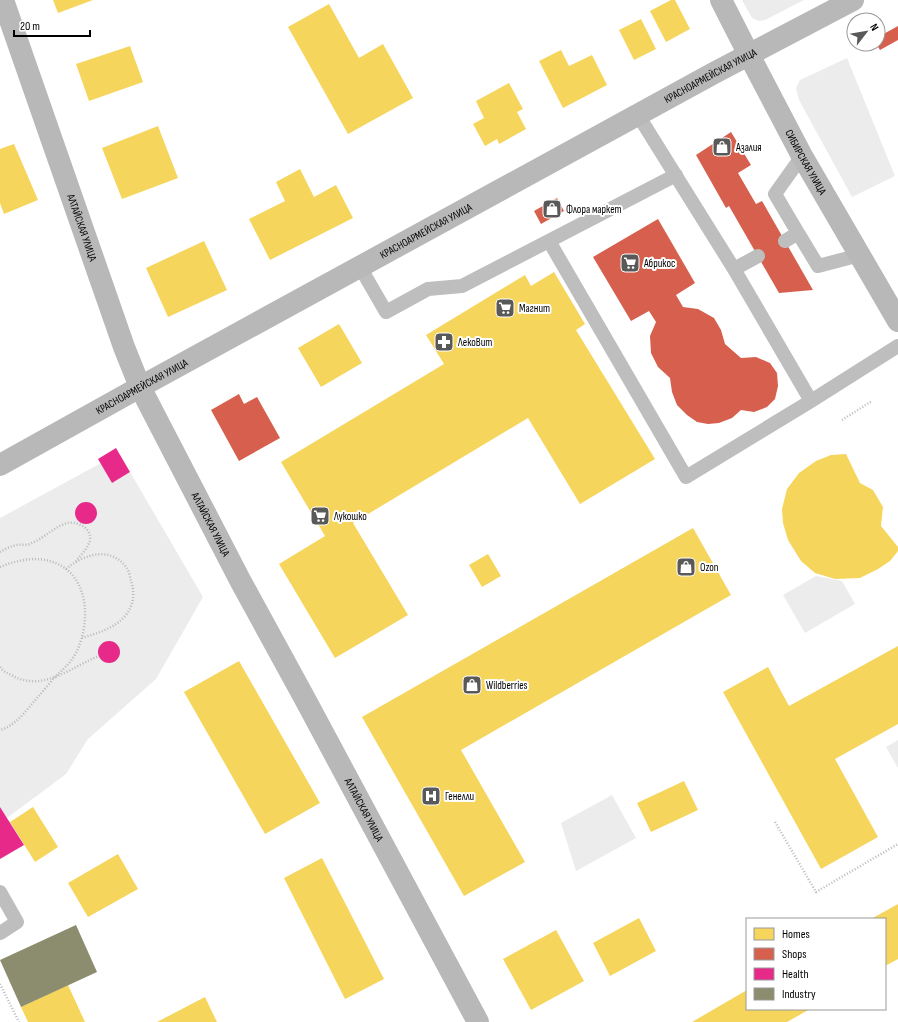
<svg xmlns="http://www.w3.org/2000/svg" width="898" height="1022" viewBox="0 0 898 1022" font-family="'Sofia Sans Condensed',sans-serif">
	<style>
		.green { fill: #ececec }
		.homes { fill: #f6d55c }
		.shops { fill: #d6604d }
		.health { fill: #e7298a }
		.industry { fill: #8c8c6e }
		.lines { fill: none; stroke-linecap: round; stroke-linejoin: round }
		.path { stroke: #b9b9b9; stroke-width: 2.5; stroke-dasharray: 1 2; stroke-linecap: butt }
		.service { stroke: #bebebe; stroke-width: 14 }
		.secondary { stroke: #b8b8b8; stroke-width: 22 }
		.labels { text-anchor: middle; stroke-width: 4; stroke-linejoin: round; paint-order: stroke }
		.street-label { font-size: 11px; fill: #000; stroke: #fff }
		.poi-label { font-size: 11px; fill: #000; stroke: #fff; text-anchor: start }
	</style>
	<rect width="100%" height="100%" fill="#fff"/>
	<path class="green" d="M 742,0 L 804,0 L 765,20 L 759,21 L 752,18 Z
		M 847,58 L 895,176 L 852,197 L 799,100 L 796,88 L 800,80 Z
		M 101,463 L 112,483 L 130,472 L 203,597 L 156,679 L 88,739 L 66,774 L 7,818 L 0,807 L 0,518 Z
		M 816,576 L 842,581 L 855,604 L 805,633 L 783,595 Z
		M 898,740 L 898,768 L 886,747 Z
		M 612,795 L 636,838 L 576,871 L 561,823 Z"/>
	<path class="homes" d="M 53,0 L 93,0 L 58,13 Z
		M 671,0 L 675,0 L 690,29 L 666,42 L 650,11 Z
		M 329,4 L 359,58 L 383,44 L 413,98 L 348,134 L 288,27 Z
		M 641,19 L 656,49 L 634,60 L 619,30 Z
		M 130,46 L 143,82 L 89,101 L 76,64 Z
		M 561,50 L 569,66 L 592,55 L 607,85 L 563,108 L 539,61 Z
		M 509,83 L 523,109 L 517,112 L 526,129 L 499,144 L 497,139 L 485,146 L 473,124 L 484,118 L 476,101 Z
		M 158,126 L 178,178 L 122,199 L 102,148 Z
		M 14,144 L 38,200 L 4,214 L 0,203 L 0,149 Z
		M 300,169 L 314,197 L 336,185 L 353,218 L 270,260 L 249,219 L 285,201 L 276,182 Z
		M 204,241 L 227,290 L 168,317 L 146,268 Z
		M 554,272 L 585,324 L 576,330 L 655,459 L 580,504 L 528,418 L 353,523 L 408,615 L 335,658 L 279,564 L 325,536 L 281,462 L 444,364 L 426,335 L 525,275 L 531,286 Z
		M 339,324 L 362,363 L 321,387 L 298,348 Z
		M 846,454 L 860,483 L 873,490 L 883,507 L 881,526 L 898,547 L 898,551 L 890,561 L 878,569 L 860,578 L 835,579 L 815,573 L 801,561 L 788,540 L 783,523 L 782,509 L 787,489 L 799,473 L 816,461 L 831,455 Z
		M 693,528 L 731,595 L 461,750 L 525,862 L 464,896 L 362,717 Z
		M 488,554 L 501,576 L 482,587 L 469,565 Z
		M 898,646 L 898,724 L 835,759 L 878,837 L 821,869 L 723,692 L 768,667 L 789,706 Z
		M 239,661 L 320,803 L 265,834 L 184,692 Z
		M 684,781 L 698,810 L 651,832 L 637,803 Z
		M 33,807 L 58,847 L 35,862 L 10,822 Z
		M 118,854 L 138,889 L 88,917 L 68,883 Z
		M 322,858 L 384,979 L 345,999 L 284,878 Z
		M 898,904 L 898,959 L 885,966 L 885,919 L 871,919 Z
		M 639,918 L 656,951 L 610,976 L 593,943 Z
		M 556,930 L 584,981 L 531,1010 L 503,959 Z
		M 68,985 L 85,1022 L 28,1022 L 21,1007 Z
		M 747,990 L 747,1009 L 810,1009 L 787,1022 L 692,1022 Z
		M 205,997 L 217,1022 L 157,1022 Z"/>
	<path class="shops" d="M 898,26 L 898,40 L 880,50 L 876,44 L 878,44 L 878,37 Z
		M 731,132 L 751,165 L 738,173 L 756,204 L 762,201 L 813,290 L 779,293 L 729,206 L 726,208 L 696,155 Z
		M 557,198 L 564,211 L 541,224 L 534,211 Z
		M 658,219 L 695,283 L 676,295 L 683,307 L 698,309 L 714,318 L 721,330 L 725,344 L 741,358 L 756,357 L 770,363 L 777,373 L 778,386 L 775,399 L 767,407 L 754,412 L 741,410 L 732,418 L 719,423 L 708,424 L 697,422 L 687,415 L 677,405 L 672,392 L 670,378 L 658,367 L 651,353 L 650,336 L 656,322 L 649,311 L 631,321 L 593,257 Z
		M 239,394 L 244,404 L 257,397 L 280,438 L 239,461 L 211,410 Z"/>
	<path class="health" d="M 116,448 L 130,472 L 112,483 L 98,459 Z
		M75 513a11 11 0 1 1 22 0a11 11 0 1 1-22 0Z
		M98 652a11 11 0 1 1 22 0a11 11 0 1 1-22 0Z
		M 0,807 L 24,845 L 0,859 Z"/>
	<path class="industry" d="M 76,925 L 97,972 L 21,1007 L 0,960 Z"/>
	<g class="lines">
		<path class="path" d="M 842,420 L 872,401
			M 0,552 C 5,549 11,546 17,545 C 22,544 28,546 32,543 C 44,538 54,527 67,523 C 77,521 92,528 90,540 C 88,548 81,555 76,561
			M 0,567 C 17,560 36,556 53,562 C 90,575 91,623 76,653 C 70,664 62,670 54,678 C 49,684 43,691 38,697 C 27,709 16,726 0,730
			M 66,569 C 84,554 110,546 126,567 C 129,570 130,577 131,581 C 135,593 134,605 125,616 C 114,629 97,633 82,638
			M 0,667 C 3,672 8,673 13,676 C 44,692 71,667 99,656
			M 775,822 L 816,892 L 898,844
			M 0,984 L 19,1022"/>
		<path class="service" d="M 638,115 L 734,269 L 811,401
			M 798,233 L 775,194 L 802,156
			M 549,241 L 686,477 L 811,401 L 898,346
			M 785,241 L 798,233 L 818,266 L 860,255
			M 360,267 L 386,312 L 428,289 L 462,286 L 676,175
			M 734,269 L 758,256
			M 0,892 L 17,922 L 0,933"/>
		<g class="secondary">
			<path id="s1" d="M 3,0 L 124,347 L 140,387 L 241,582 L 305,699 L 478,1022"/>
			<path id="s2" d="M 721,0 L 749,55 L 802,156 L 898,321"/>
			<path id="s3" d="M 0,465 L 140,387 L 714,73 L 853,0"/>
		</g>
	</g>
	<defs>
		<g id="shop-square" transform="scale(1)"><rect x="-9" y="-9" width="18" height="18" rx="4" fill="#595959" stroke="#fff"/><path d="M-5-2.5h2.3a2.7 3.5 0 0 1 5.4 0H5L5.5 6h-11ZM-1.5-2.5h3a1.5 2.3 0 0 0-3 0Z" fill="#fff"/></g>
		<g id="supermarket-square" transform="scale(1)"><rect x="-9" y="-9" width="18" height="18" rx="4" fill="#595959" stroke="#fff"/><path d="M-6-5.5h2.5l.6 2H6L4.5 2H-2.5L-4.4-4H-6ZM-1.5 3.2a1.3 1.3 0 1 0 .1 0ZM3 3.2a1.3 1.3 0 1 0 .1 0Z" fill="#fff"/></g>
		<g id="pharmacy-square" transform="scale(1)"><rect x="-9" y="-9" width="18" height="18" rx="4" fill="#595959" stroke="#fff"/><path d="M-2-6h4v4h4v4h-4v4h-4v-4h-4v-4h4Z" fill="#fff"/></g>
		<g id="hospital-square" transform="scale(1)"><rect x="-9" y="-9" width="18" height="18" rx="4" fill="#595959" stroke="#fff"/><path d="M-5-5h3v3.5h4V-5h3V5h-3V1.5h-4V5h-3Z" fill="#fff"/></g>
	</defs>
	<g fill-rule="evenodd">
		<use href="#shop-square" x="722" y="147"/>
		<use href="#shop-square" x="552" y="209"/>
		<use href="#supermarket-square" x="630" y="263"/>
		<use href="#supermarket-square" x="505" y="308"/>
		<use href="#pharmacy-square" x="444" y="342"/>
		<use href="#supermarket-square" x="320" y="516"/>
		<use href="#shop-square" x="686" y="567"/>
		<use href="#shop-square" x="472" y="685"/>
		<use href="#hospital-square" x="431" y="796"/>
	</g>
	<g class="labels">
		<g class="street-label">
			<text dy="4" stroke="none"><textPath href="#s3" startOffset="810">КРАСНОАРМЕЙСКАЯ УЛИЦА</textPath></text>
			<text dy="4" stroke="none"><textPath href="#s2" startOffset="183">СИБИРСКАЯ УЛИЦА</textPath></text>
			<text dy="4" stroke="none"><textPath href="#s1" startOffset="241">АЛТАЙСКАЯ УЛИЦА</textPath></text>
			<text dy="4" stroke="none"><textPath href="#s3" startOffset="486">КРАСНОАРМЕЙСКАЯ УЛИЦА</textPath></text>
			<text dy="4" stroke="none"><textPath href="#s3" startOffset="162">КРАСНОАРМЕЙСКАЯ УЛИЦА</textPath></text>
			<text dy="4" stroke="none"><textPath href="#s1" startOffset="565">АЛТАЙСКАЯ УЛИЦА</textPath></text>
			<text dy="4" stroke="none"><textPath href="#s1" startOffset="889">АЛТАЙСКАЯ УЛИЦА</textPath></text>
		</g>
		<g class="poi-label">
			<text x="736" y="151">Азалия</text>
			<text x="566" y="213">Флора маркет</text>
			<text x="644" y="267">Абрикос</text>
			<text x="519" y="312">Магнит</text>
			<text x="458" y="346">ЛекоВит</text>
			<text x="334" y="520">Лукошко</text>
			<text x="700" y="571">Ozon</text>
			<text x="486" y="689">Wildberries</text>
			<text x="445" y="800">Генелли</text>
		</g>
	</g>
	<rect x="746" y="918" width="140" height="92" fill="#ffffff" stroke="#999999"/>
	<rect x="754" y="928" width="20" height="12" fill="#f6d55c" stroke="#999999"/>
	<text x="782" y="938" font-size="12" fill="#000000">Homes</text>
	<rect x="754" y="948" width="20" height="12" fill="#d6604d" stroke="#999999"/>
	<text x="782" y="958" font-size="12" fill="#000000">Shops</text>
	<rect x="754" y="968" width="20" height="12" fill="#e7298a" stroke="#999999"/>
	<text x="782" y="978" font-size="12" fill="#000000">Health</text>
	<rect x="754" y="988" width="20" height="12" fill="#8c8c6e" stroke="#999999"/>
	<text x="782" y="998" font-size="12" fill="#000000">Industry</text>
	<g transform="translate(866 32) rotate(59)"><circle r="19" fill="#ffffff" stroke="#999999"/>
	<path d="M0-3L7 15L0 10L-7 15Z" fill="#595959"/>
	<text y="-6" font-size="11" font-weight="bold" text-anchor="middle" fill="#000000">N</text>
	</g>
	<path d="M14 30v6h76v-6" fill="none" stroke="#000000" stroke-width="2"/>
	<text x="20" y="30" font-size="12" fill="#000000" stroke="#ffffff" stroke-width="3" paint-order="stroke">20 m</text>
</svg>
